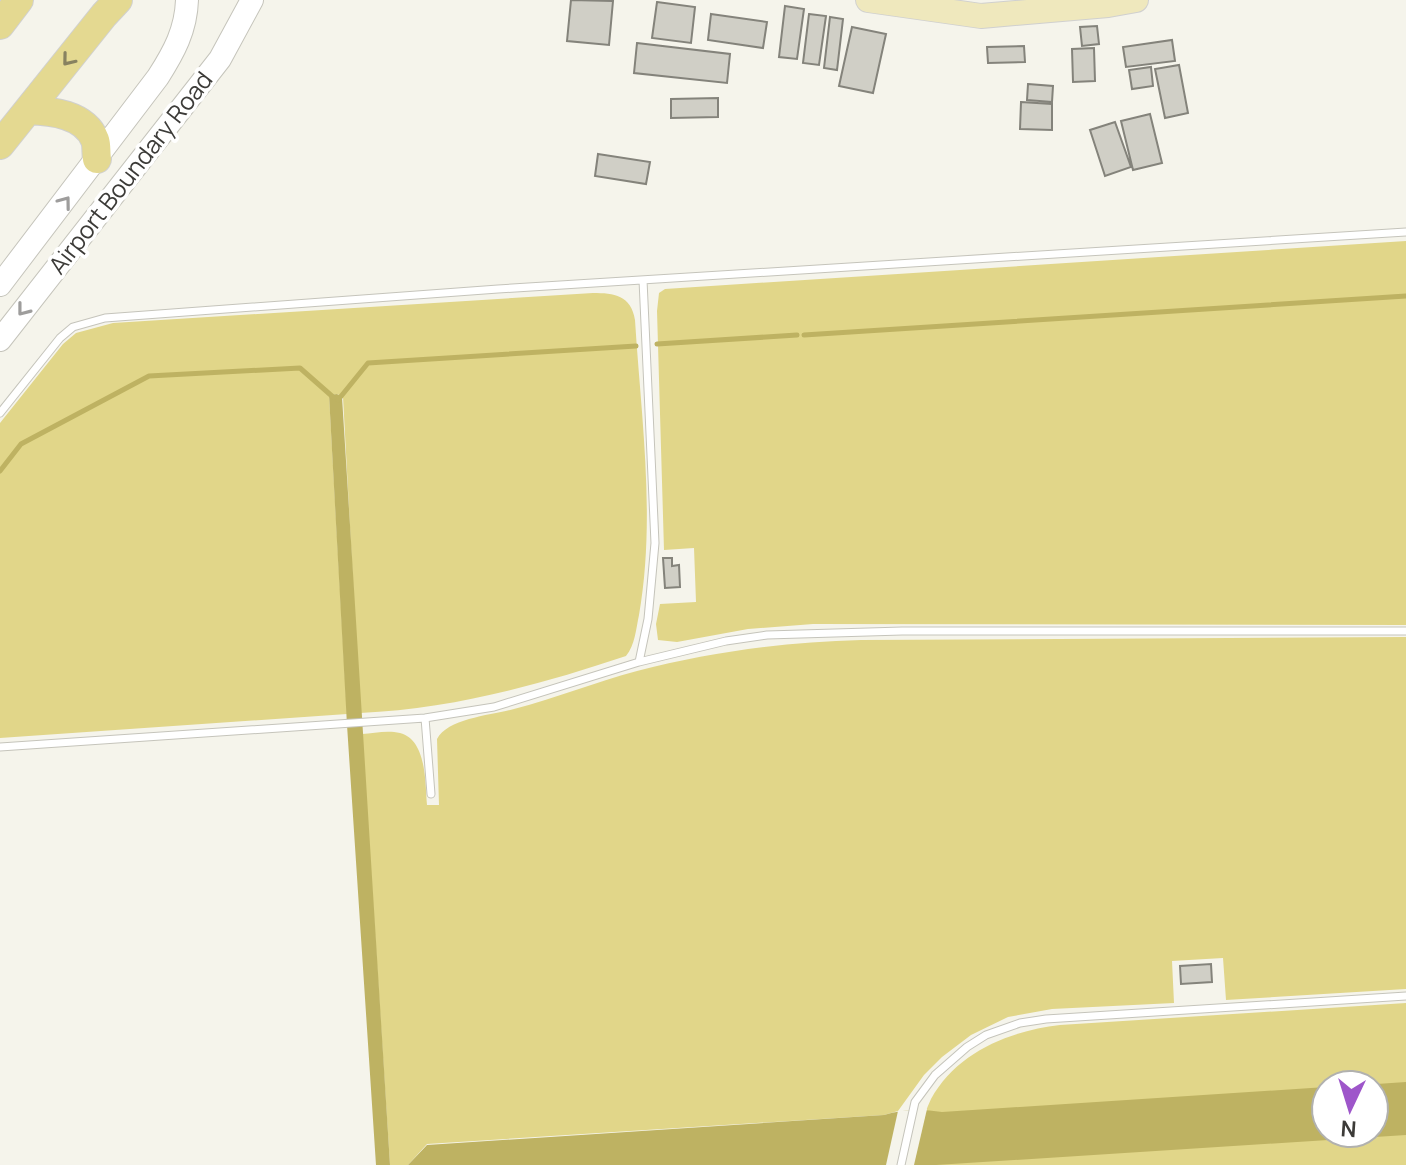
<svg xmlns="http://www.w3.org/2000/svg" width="1406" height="1165" viewBox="0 0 1406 1165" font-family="Manrope,sans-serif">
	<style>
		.green { fill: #e1d689; fill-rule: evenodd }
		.water { fill: #beb262 }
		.pier { fill: #f5f4eb }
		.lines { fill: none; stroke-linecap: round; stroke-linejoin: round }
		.stream { stroke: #beb262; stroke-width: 5 }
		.building { fill: #d0cfc6; stroke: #84837b; stroke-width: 2 }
		.lane-casing { stroke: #c5c4bb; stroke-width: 9 }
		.secondary-casing { stroke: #c5c4bb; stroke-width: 24 }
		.primary-casing { stroke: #d0d0cf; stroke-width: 26 }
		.highway-casing { stroke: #d0d0cf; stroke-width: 30 }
		.lane { stroke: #fff; stroke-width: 7 }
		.secondary { stroke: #fff; stroke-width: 22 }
		.primary { stroke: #efe8bd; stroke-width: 24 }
		.highway { stroke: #e4d991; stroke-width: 28 }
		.oneway { stroke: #888260 }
		.oneway2 { stroke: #9e9d9c }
		.labels { text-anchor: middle; stroke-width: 7; stroke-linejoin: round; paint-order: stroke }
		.street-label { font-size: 24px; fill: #3c3b38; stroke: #fff }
	</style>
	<rect width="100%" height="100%" fill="#f5f4eb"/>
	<path class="green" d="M 1406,241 L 1406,625 L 813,624 L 748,629 L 677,642 L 658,640 L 656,624 L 660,604 L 696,602 L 694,548 L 664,550 L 657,311 L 659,293 L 665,289 Z
		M 593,293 C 614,293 631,295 635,320 C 641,417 656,518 639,615 C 636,629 635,645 626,656 C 539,685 452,709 360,713 L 343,397 L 337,394 L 329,395 L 347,714 L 0,738 L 0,423 L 63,344 L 76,333 L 113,323 Z
		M 1406,637 L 1406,989 L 1226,1000 L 1223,958 L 1172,961 L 1174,1003 L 1052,1009 L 1008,1017 L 971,1035 L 942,1057 L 924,1075 L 898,1111 L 884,1115 L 427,1144 L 408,1165 L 390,1165 L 362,734 C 374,733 388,730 400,733 C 427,740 425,783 427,805 L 439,805 L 437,739 C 448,718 493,715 514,709 C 556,698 596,682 637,671 C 711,652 785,642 861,640 Z
		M 1406,1003 L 1406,1165 L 914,1165 C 919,1144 921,1119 931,1099 C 957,1052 1009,1031 1060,1025 ZM 1326,1085 L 1374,1085 L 1374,1133 L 1326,1133 Z"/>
	<path class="water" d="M 337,394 L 342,397 L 390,1165 L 376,1165 L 347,725 L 329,395 Z
		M 1406,1082 L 1406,1135 L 936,1165 L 408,1165 L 427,1145 L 884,1115 C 903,1109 922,1109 942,1112 L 1326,1087 L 1326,1133 L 1374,1133 L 1374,1085 L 1362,1085 Z"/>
	<path class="pier" d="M 927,1109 L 914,1165 L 886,1165 L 898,1111 Z"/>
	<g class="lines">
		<path class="stream" d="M 804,335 L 1406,296
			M 657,344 L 797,335
			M 338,400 L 368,363 L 636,346
			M 0,471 L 21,444 L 149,376 L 300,368 L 333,397"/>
	</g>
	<path class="building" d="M 571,0 L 613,1 L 609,45 L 567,41 Z
		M 657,2 L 695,7 L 691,43 L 652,38 Z
		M 785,6 L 804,9 L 797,59 L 779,57 Z
		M 711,14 L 767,22 L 763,48 L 708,40 Z
		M 809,14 L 826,16 L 819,65 L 803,63 Z
		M 830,17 L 843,19 L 837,70 L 824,68 Z
		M 1097,26 L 1099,44 L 1082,46 L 1080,27 Z
		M 852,27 L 886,34 L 873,93 L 839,86 Z
		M 1172,40 L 1175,61 L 1126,67 L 1123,47 Z
		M 637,43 L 730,54 L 727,83 L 634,73 Z
		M 1024,46 L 1025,62 L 988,63 L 987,47 Z
		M 1094,48 L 1095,81 L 1073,82 L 1072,49 Z
		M 1179,65 L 1188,113 L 1165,118 L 1155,69 Z
		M 1151,67 L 1153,86 L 1132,89 L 1129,70 Z
		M 1028,84 L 1053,86 L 1052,102 L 1027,100 Z
		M 718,98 L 718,117 L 671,118 L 671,99 Z
		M 1021,102 L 1052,104 L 1052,130 L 1020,129 Z
		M 1150,114 L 1162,163 L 1133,170 L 1121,121 Z
		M 1115,122 L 1131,167 L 1105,176 L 1090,130 Z
		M 598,154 L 650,162 L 646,184 L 595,176 Z
		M 663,558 L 672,558 L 672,566 L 679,565 L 680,587 L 665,588 Z
		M 1211,964 L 1212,982 L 1181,984 L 1180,966 Z"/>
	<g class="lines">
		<g class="lane-casing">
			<path id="lane" d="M 0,413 L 60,338 L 73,327 L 105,318 L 498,289 L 1406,232
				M 639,662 L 648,619 L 655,543 L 643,280
				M 425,718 L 431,794
				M 0,747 L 425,718 L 494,707 L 639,662 L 726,641 L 767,635 L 902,631 L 1406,631
				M 901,1165 L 915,1102 L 935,1075 L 967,1047 L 986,1035 L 1020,1023 L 1046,1019 L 1406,996"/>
		</g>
		<g class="secondary-casing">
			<path id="secondary" d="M 0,285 L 158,77 C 174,52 186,30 187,0
				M 0,340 L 220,59 L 252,0"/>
		</g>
		<g class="primary-casing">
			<path id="primary" d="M 868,0 L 981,16 L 1108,5 L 1136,0"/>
		</g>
		<g class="highway-casing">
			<path id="highway" d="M 0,25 L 19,0
				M 28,110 C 51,111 85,114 95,140 C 97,145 96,154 97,159
				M 0,145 L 104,15 L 118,0"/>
		</g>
		<use href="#lane" class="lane"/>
		<use href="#secondary" class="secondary"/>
		<use href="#primary" class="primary"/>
		<use href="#highway" class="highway"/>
	</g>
	<defs><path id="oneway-chevron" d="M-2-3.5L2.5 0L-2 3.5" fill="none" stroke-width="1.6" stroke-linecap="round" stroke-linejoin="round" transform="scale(2)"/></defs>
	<use class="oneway" href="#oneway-chevron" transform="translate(68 60) rotate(129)"/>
	<g class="oneway2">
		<use href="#oneway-chevron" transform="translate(65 202) rotate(-53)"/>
		<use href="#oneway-chevron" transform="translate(23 310) rotate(128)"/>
	</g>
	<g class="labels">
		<g class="street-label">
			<text transform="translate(131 173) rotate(-52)" y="8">Airport Boundary Road</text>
		</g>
	</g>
	<g transform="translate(1350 1109) rotate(184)"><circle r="38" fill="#ffffff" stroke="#b1b1af" stroke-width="2"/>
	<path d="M0-6L14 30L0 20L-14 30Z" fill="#9e56ca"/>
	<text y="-12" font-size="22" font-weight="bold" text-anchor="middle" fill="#3c3b38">N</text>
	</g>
</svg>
